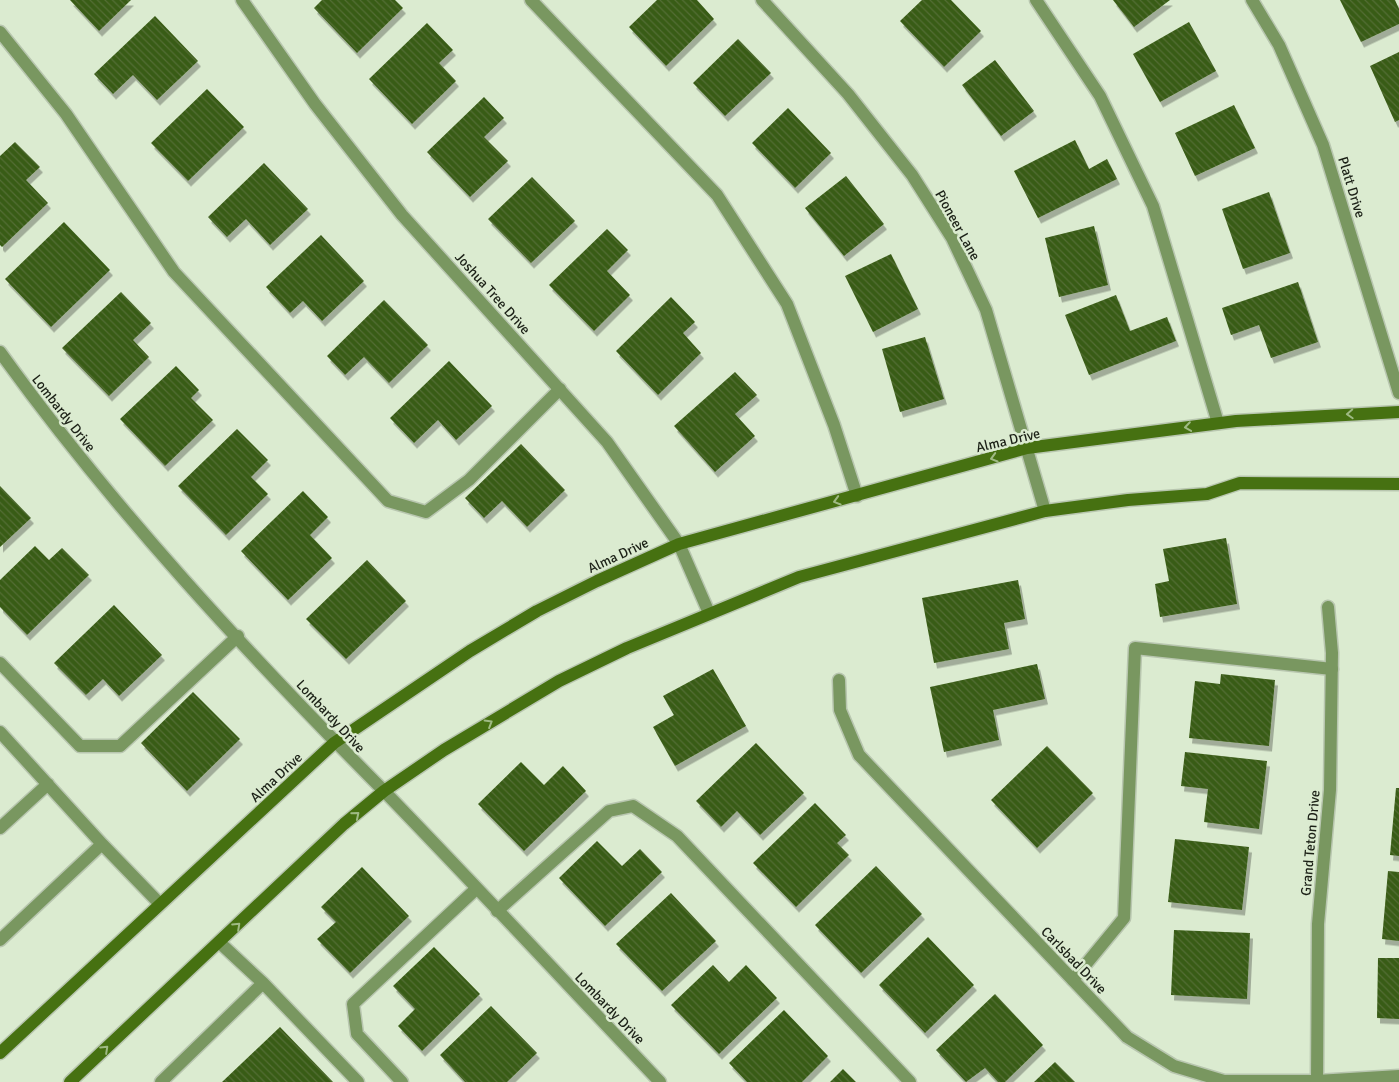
<svg xmlns="http://www.w3.org/2000/svg" width="1399" height="1082" viewBox="0 0 1399 1082" font-family="Signika,sans-serif">
	<style>
		.building { fill: url(#building-back-hatch); filter: url(#shadow) }
		.lines { fill: none; stroke-linecap: round; stroke-linejoin: round }
		.service-casing { stroke: #b8c6af; stroke-width: 15 }
		.minor-casing { stroke: #b8c6af; stroke-width: 15 }
		.secondary-casing { stroke: #b8c6af; stroke-width: 15 }
		.service { stroke: #799760; stroke-width: 12 }
		.minor { stroke: #799760; stroke-width: 12 }
		.secondary { stroke: #467111; stroke-width: 12 }
		.oneway { stroke: #9fba84 }
		.labels { text-anchor: middle; stroke-width: 5; stroke-linejoin: round; paint-order: stroke }
		.street-label { font-size: 14px; fill: #1b2016; stroke: #dbebd0 }
	</style>
	<defs>
		<pattern id="building-back-hatch" width="6" height="6" patternUnits="userSpaceOnUse" patternTransform="scale(1.25)"><rect width="6" height="6" fill="#395b15"/><path d="M-1 5l2 2M0 0l6 6M5-1l2 2" fill="none" stroke="#536e36"/></pattern>
		<filter id="shadow"><feDropShadow dx="3" dy="5.5" stdDeviation="0" flood-color="#0004"/></filter>
	</defs>
	<rect width="100%" height="100%" fill="#dbebd0"/>
	<path class="building" d="M 70,0 L 131,0 L 99,31 Z
		M 322,0 L 395,0 L 403,8 L 357,53 L 314,8 Z
		M 657,0 L 697,0 L 714,19 L 666,66 L 629,27 Z
		M 922,0 L 951,0 L 981,31 L 944,67 L 900,21 Z
		M 1113,0 L 1170,0 L 1134,27 Z
		M 1340,0 L 1395,0 L 1399,9 L 1399,24 L 1361,42 Z
		M 155,16 L 198,61 L 157,100 L 133,75 L 113,94 L 94,74 Z
		M 1189,22 L 1216,71 L 1160,102 L 1133,54 Z
		M 427,23 L 453,50 L 439,63 L 456,81 L 412,124 L 369,79 Z
		M 738,39 L 771,73 L 725,116 L 693,83 Z
		M 1399,52 L 1399,120 L 1395,122 L 1370,66 Z
		M 995,60 L 1034,111 L 1001,136 L 962,85 Z
		M 207,89 L 244,127 L 188,181 L 151,143 Z
		M 484,97 L 504,118 L 484,137 L 508,161 L 470,197 L 427,152 Z
		M 1234,105 L 1255,148 L 1195,176 L 1175,133 Z
		M 788,108 L 831,153 L 795,188 L 752,143 Z
		M 1075,140 L 1089,169 L 1107,159 L 1117,179 L 1038,218 L 1014,171 Z
		M 15,142 L 40,167 L 26,180 L 48,203 L 2,247 L 0,245 L 0,156 Z
		M 264,163 L 308,209 L 270,245 L 246,219 L 227,237 L 208,217 Z
		M 846,176 L 884,224 L 844,256 L 805,208 Z
		M 532,177 L 575,221 L 531,263 L 488,219 Z
		M 1269,192 L 1290,253 L 1243,269 L 1222,209 Z
		M 64,222 L 110,270 L 51,327 L 5,279 Z
		M 1094,226 L 1108,285 L 1059,297 L 1045,238 Z
		M 607,229 L 628,250 L 607,271 L 630,295 L 594,331 L 549,285 Z
		M 321,235 L 364,281 L 322,321 L 303,301 L 290,313 L 266,287 Z
		M 891,254 L 918,309 L 873,332 L 845,276 Z
		M 1298,282 L 1318,342 L 1271,358 L 1259,325 L 1231,335 L 1222,308 Z
		M 121,292 L 151,323 L 133,340 L 149,357 L 109,396 L 62,348 Z
		M 1116,295 L 1130,331 L 1167,317 L 1176,341 L 1089,375 L 1065,315 Z
		M 671,297 L 695,322 L 683,333 L 701,353 L 658,395 L 616,351 Z
		M 384,300 L 428,345 L 389,383 L 364,357 L 345,375 L 327,356 Z
		M 925,337 L 944,399 L 900,412 L 882,349 Z
		M 449,361 L 492,406 L 456,440 L 438,420 L 414,443 L 390,418 Z
		M 176,366 L 199,390 L 191,398 L 213,420 L 165,466 L 120,419 Z
		M 735,372 L 757,395 L 735,414 L 755,436 L 715,472 L 674,426 Z
		M 237,429 L 268,460 L 251,477 L 268,494 L 226,535 L 178,486 Z
		M 521,444 L 565,490 L 527,527 L 502,501 L 484,518 L 465,498 Z
		M 0,486 L 31,518 L 0,547 Z
		M 303,491 L 328,517 L 310,535 L 332,558 L 288,600 L 241,551 Z
		M 1226,538 L 1237,604 L 1160,617 L 1155,584 L 1169,581 L 1163,549 Z
		M 35,546 L 49,560 L 62,548 L 89,575 L 27,635 L 0,607 L 0,580 Z
		M 367,560 L 406,601 L 346,659 L 306,619 Z
		M 1018,580 L 1025,619 L 1004,623 L 1009,649 L 934,663 L 922,598 Z
		M 114,605 L 162,655 L 119,696 L 103,679 L 86,695 L 54,663 Z
		M 1037,664 L 1045,699 L 993,710 L 999,740 L 944,752 L 930,687 Z
		M 713,669 L 746,726 L 675,766 L 653,727 L 674,715 L 663,696 Z
		M 1221,674 L 1275,680 L 1269,746 L 1189,738 L 1195,681 L 1220,684 Z
		M 193,692 L 240,739 L 187,791 L 141,743 Z
		M 756,743 L 804,793 L 760,835 L 737,811 L 721,827 L 696,801 Z
		M 1047,746 L 1093,793 L 1037,848 L 991,800 Z
		M 1185,752 L 1267,761 L 1259,829 L 1204,822 L 1208,789 L 1181,786 Z
		M 521,762 L 544,785 L 563,766 L 586,791 L 524,851 L 478,804 Z
		M 1396,788 L 1399,788 L 1399,856 L 1390,855 Z
		M 815,803 L 846,835 L 837,843 L 849,855 L 796,907 L 753,863 Z
		M 1175,839 L 1249,847 L 1242,910 L 1168,902 Z
		M 597,841 L 622,866 L 640,849 L 662,872 L 605,926 L 559,878 Z
		M 876,866 L 922,914 L 861,973 L 815,925 Z
		M 362,867 L 409,916 L 350,973 L 317,939 L 336,922 L 321,907 Z
		M 1388,871 L 1399,872 L 1399,941 L 1382,939 Z
		M 671,893 L 716,941 L 662,991 L 616,944 Z
		M 1174,930 L 1250,933 L 1247,999 L 1171,995 Z
		M 928,937 L 974,985 L 925,1033 L 879,985 Z
		M 434,947 L 480,994 L 422,1051 L 398,1026 L 415,1009 L 393,986 Z
		M 1378,958 L 1399,958 L 1399,1019 L 1377,1018 Z
		M 713,965 L 729,982 L 746,965 L 777,998 L 719,1054 L 671,1005 Z
		M 995,994 L 1043,1045 L 1005,1082 L 998,1082 L 985,1068 L 966,1082 L 936,1050 Z
		M 491,1006 L 537,1053 L 507,1082 L 465,1082 L 440,1055 Z
		M 784,1010 L 828,1056 L 802,1082 L 747,1082 L 729,1063 Z
		M 280,1027 L 333,1082 L 222,1082 Z
		M 1055,1062 L 1075,1082 L 1034,1082 Z
		M 843,1069 L 856,1082 L 830,1082 Z"/>
	<g class="lines">
		<g class="service-casing">
			<path id="service" d="M 531,0 L 717,195 L 787,304 L 834,425 L 857,496
				M 1036,0 L 1100,96 L 1153,206 L 1218,423
				M 0,32 L 66,114 L 174,272 L 388,501 L 426,512 L 469,480 L 560,389
				M 0,663 L 80,746 L 120,746 L 238,636
				M 0,732 L 102,844
				M 0,828 L 48,784
				M 497,911 L 609,811 L 633,806 L 677,836 L 910,1082
				M 0,940 L 102,844 L 160,904
				M 219,942 L 263,983
				M 1073,980 L 1124,918 L 1135,648 L 1332,669
				M 161,1082 L 263,983 L 358,1082
				M 402,1082 L 357,1034 L 353,1004 L 476,889"/>
		</g>
		<g class="minor-casing">
			<path id="minor" d="M 242,0 L 315,104 L 402,215 L 607,442 L 679,544 L 709,613
				M 762,0 L 848,94 L 912,175 L 952,238 L 986,310 L 1045,511
				M 1252,0 L 1279,45 L 1323,145 L 1399,393
				M 0,352 C 113,509 248,654 384,791 C 477,887 568,985 660,1082
				M 839,680 L 840,710 L 859,755 L 1127,1037 L 1174,1066 L 1224,1081 L 1317,1081 L 1399,1076
				M 1317,1082 L 1318,924 L 1330,790 L 1332,653 L 1328,607"/>
		</g>
		<g class="secondary-casing">
			<path id="secondary" d="M 0,1053 L 334,743 L 470,651 L 537,611 L 597,581 L 679,544 L 1027,448 L 1236,421 L 1399,412
				M 70,1082 L 344,824 L 384,791 L 444,750 L 559,681 L 627,648 L 799,577 L 1045,511 L 1128,500 L 1207,494 L 1240,483 L 1399,484"/>
		</g>
		<use href="#service" class="service"/>
		<use href="#minor" class="minor"/>
		<use href="#secondary" class="secondary"/>
	</g>
	<defs><path id="oneway-chevron" d="M-2-3.5L2.5 0L-2 3.5" fill="none" stroke-width="1.6" stroke-linecap="round" stroke-linejoin="round" transform="scale(1.25)"/></defs>
	<g class="oneway">
		<use href="#oneway-chevron" transform="translate(1350 414) rotate(177)"/>
		<use href="#oneway-chevron" transform="translate(1188 427) rotate(172)"/>
		<use href="#oneway-chevron" transform="translate(994 458) rotate(164)"/>
		<use href="#oneway-chevron" transform="translate(837 501) rotate(164)"/>
		<use href="#oneway-chevron" transform="translate(489 723) rotate(-31)"/>
		<use href="#oneway-chevron" transform="translate(356 815) rotate(-40)"/>
		<use href="#oneway-chevron" transform="translate(237 926) rotate(-43)"/>
		<use href="#oneway-chevron" transform="translate(105 1049) rotate(-43)"/>
	</g>
	<g class="labels">
		<g class="street-label">
			<text transform="translate(1352 187) rotate(73)" y="5">Platt Drive</text>
			<text transform="translate(958 225) rotate(61)" y="5">Pioneer Lane</text>
			<text transform="translate(493 293) rotate(48)" y="5">Joshua Tree Drive</text>
			<text transform="translate(64 413) rotate(52)" y="5">Lombardy Drive</text>
			<text transform="translate(1008 440) rotate(-13)" y="5">Alma Drive</text>
			<text transform="translate(618 555) rotate(-25)" y="5">Alma Drive</text>
			<text transform="translate(331 716) rotate(47)" y="5">Lombardy Drive</text>
			<text transform="translate(276 777) rotate(-43)" y="5">Alma Drive</text>
			<text transform="translate(1310 843) rotate(-85)" y="5">Grand Teton Drive</text>
			<text transform="translate(1074 960) rotate(46)" y="5">Carlsbad Drive</text>
			<text transform="translate(610 1008) rotate(46)" y="5">Lombardy Drive</text>
		</g>
	</g>
</svg>
